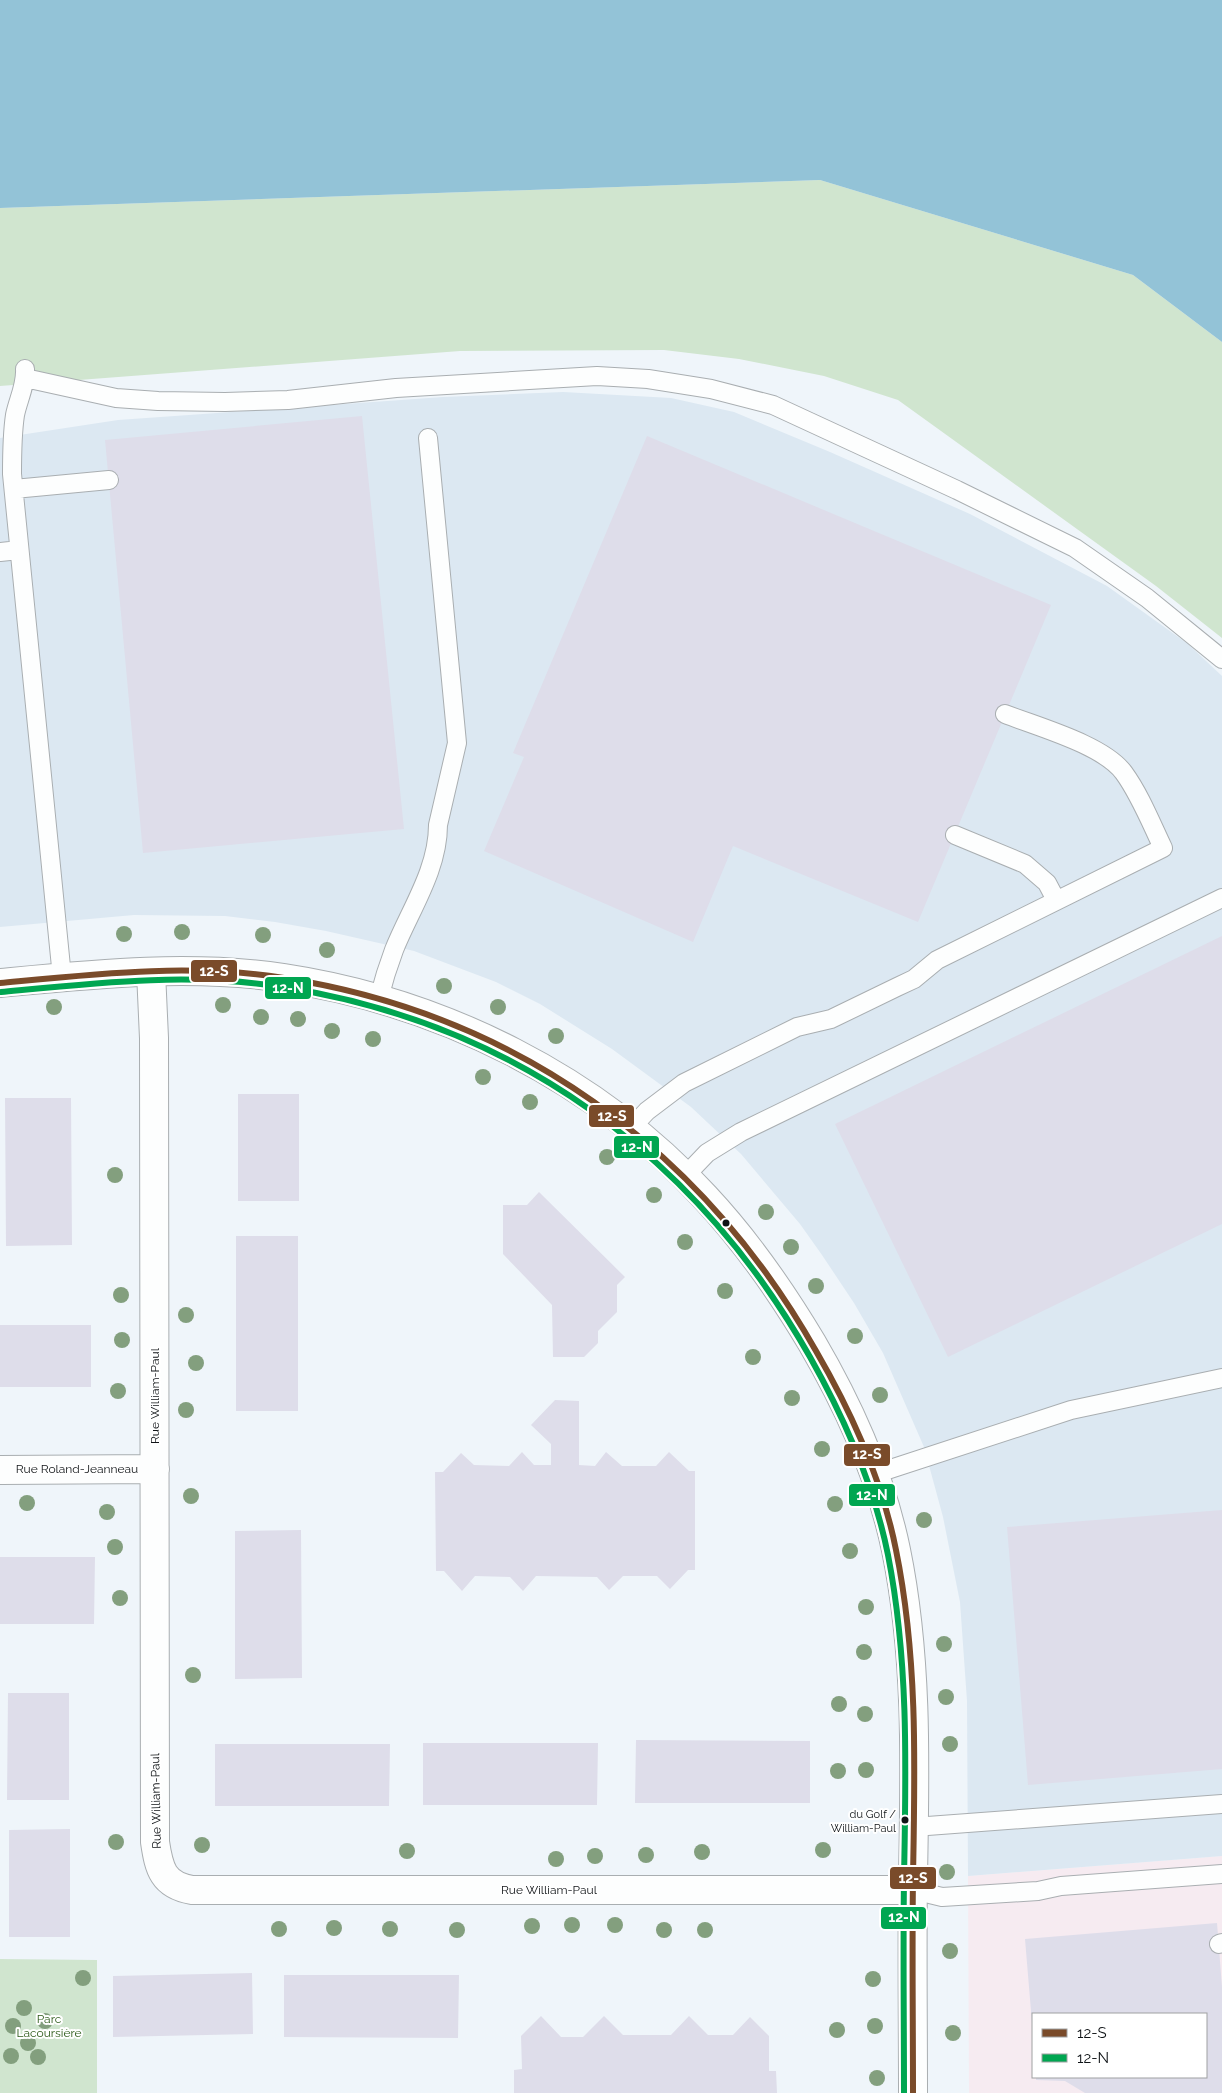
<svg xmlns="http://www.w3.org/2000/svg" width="1222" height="2093" viewBox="0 0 1222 2093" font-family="Raleway,sans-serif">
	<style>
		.commercial { fill: #f6ebf1; fill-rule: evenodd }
		.built { fill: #dce8f2 }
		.green { fill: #d0e5cf }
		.water { fill: #93c3d7 }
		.building { fill: #deddea }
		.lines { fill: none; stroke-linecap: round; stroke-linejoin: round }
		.service-casing { stroke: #a9aeb1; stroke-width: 20 }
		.minor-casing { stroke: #a9aeb1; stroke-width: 30 }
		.tertiary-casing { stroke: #a9aeb1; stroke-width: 30 }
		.service { stroke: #fdfefe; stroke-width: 18 }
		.minor { stroke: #fdfefe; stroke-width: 28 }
		.tertiary { stroke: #fdfefe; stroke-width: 28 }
		.bus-1-casing { stroke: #fff; stroke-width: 10 }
		.bus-2-casing { stroke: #fff; stroke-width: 10 }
		.bus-1 { stroke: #7a4b2a; stroke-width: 6 }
		.bus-2 { stroke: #00a651; stroke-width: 6 }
		.tree { fill: #839f7e }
		.bus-dot { fill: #0f1316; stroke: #fff; stroke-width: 2 }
		.labels { text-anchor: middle; stroke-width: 4; stroke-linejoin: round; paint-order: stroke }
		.bus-label { font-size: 11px; fill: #0f1316; stroke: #fff; text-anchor: end }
		.street-label { font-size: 12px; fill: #0f1316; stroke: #fff }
		.park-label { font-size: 12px; fill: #2b5918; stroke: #fff }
		.line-badge { stroke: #fff; stroke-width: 2 }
		.badge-label { font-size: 14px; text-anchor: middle; font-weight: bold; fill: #fff }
	</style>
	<rect width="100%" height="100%" fill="#eff5fa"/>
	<path class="commercial" d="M 1222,1856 L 1222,2093 L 969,2093 L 968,1876 ZM 1033,2014 L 1206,2014 L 1206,2077 L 1033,2077 Z"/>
	<path class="built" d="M 563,392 L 671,398 L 734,412 L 830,452 L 970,514 L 1107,586 L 1188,644 L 1222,676 L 1222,1856 L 968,1876 L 967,1701 L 960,1602 L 943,1517 L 924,1447 L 883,1353 L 854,1303 L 822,1255 L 800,1224 L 741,1154 L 691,1107 L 612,1049 L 540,1004 L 496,982 L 414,951 L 326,931 L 275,922 L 225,916 L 134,915 L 0,927 L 0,438 L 118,420 L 443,397 Z"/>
	<path class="green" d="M 820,180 L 1133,275 L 1222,342 L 1222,638 L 1156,586 L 898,400 L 824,376 L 739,359 L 664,350 L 460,351 L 0,386 L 0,208 Z
		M 0,1959 L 97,1960 L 97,2093 L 0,2093 Z"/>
	<path class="water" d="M 0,0 L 1222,0 L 1222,342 L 1133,275 L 820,180 L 0,208 Z"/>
	<path class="building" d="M 362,416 L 404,829 L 143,853 L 105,440 Z
		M 647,436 L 1051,605 L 918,922 L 733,846 L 693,942 L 484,851 L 524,757 L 513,753 Z
		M 1222,936 L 1222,1224 L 948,1357 L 835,1124 Z
		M 238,1094 L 299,1094 L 299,1201 L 238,1201 Z
		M 5,1098 L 71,1098 L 72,1245 L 6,1246 Z
		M 539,1192 L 625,1277 L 617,1285 L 617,1312 L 598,1331 L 598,1343 L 584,1357 L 553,1357 L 552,1305 L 503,1254 L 503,1205 L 527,1205 Z
		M 236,1236 L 298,1236 L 298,1411 L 236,1411 Z
		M 0,1325 L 91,1325 L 91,1387 L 0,1387 Z
		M 555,1400 L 579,1401 L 579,1465 L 595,1466 L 606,1452 L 622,1466 L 656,1466 L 669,1452 L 689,1471 L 695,1471 L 695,1570 L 688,1570 L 670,1589 L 657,1576 L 623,1576 L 609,1590 L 597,1577 L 536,1576 L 523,1591 L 510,1577 L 475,1576 L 462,1591 L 444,1571 L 436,1571 L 435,1472 L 443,1472 L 461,1453 L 474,1465 L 509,1466 L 522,1452 L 534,1465 L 551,1465 L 551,1444 L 531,1425 Z
		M 1222,1510 L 1222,1769 L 1028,1785 L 1007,1527 Z
		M 301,1530 L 302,1678 L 235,1679 L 235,1531 Z
		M 0,1557 L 95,1557 L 94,1624 L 0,1624 Z
		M 8,1693 L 69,1693 L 69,1800 L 7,1800 Z
		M 636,1740 L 810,1741 L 810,1803 L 635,1803 Z
		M 423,1743 L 598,1743 L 597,1805 L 423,1805 Z
		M 215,1744 L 390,1744 L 389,1806 L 215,1806 Z
		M 70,1829 L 70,1937 L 9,1937 L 9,1830 Z
		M 1217,1923 L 1222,1987 L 1222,2093 L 1085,2093 L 1065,2081 L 1036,2080 L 1036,2077 L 1206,2077 L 1206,2014 L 1033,2014 L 1032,2023 L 1025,1939 Z
		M 252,1973 L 253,2034 L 113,2037 L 113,1976 Z
		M 284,1975 L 459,1975 L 458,2038 L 284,2037 Z
		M 541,2016 L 561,2037 L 583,2037 L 604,2016 L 623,2035 L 671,2035 L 689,2016 L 708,2035 L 733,2035 L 750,2017 L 769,2036 L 769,2071 L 776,2071 L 777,2093 L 514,2093 L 514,2070 L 522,2069 L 521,2036 Z"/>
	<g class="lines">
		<g class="service-casing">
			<path id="service" d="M 25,369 C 26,385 18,400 15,415 C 12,435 12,454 12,474 L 62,977
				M 25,378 L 116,398 L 158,401 L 225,402 L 288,400 L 396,388 L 597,376 L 648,379 L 711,389 L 773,405 L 957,490 L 1075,548 L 1147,598 L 1222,659
				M 14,489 L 109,480
				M 0,552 L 19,550
				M 955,835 L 1025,864 L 1047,883 L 1056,900
				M 379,998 C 383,982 388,966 394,950 C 410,910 438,870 438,825 L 457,743 L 428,438
				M 631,1128 L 647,1111 L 684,1083 L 797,1027 L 831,1019 L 897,987 L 914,979 L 937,960 L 1163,848 C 1151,823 1140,795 1124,773 C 1104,745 1038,727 1005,714
				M 685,1176 L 707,1153 L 741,1132 L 1222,898
				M 875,1474 L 1071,1410 L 1222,1378
				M 914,1827 L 1222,1804
				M 913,1890 L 942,1897 L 1038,1891 L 1061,1886 L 1222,1874
				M 1219,1944 L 1222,1943"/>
		</g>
		<g class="minor-casing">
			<path id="minor" d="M 151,972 L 154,1038 L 155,1842 C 159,1869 163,1885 192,1890 L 913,1890
				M 0,1470 L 155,1469"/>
		</g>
		<g class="tertiary-casing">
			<path id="tertiary" d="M 0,983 C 94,974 190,964 284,978 C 442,1002 597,1079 705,1197 C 747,1242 781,1291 812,1343 C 850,1408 881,1477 896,1550 C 918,1657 915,1768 913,1877 C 912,1949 913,2021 913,2093"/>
		</g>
		<use href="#service" class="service"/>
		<use href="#minor" class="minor"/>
		<use href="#tertiary" class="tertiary"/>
		<g class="bus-1-casing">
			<path id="bus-1" d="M 0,983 C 94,974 190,963 284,978 C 516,1014 701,1148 816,1351 C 852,1413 882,1479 896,1550 C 918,1658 915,1768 913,1877 C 912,1949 913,2021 913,2093"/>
		</g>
		<g class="bus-2-casing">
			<path id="bus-2" d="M 1,992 C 94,983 189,972 283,987 C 513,1023 695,1154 810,1357 C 845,1419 874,1485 888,1555 C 909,1662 906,1771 904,1879 C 903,1950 904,2022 904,2093"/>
		</g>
		<use href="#bus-1" class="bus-1"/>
		<use href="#bus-2" class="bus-2"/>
	</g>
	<g class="tree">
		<circle cx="182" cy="932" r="8"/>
		<circle cx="124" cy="934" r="8"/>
		<circle cx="263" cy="935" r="8"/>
		<circle cx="327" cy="950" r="8"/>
		<circle cx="444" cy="986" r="8"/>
		<circle cx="223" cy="1005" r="8"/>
		<circle cx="54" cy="1007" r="8"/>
		<circle cx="498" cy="1007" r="8"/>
		<circle cx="261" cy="1017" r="8"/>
		<circle cx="298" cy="1019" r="8"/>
		<circle cx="332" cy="1031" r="8"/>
		<circle cx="556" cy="1036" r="8"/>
		<circle cx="373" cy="1039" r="8"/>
		<circle cx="483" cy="1077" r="8"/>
		<circle cx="530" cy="1102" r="8"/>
		<circle cx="607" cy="1157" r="8"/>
		<circle cx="115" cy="1175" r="8"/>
		<circle cx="654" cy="1195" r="8"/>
		<circle cx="766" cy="1212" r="8"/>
		<circle cx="685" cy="1242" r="8"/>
		<circle cx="791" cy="1247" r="8"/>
		<circle cx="816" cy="1286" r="8"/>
		<circle cx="725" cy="1291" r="8"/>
		<circle cx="121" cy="1295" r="8"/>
		<circle cx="186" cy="1315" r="8"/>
		<circle cx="855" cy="1336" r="8"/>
		<circle cx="122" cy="1340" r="8"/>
		<circle cx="753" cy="1357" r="8"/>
		<circle cx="196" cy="1363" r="8"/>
		<circle cx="118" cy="1391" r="8"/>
		<circle cx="880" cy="1395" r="8"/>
		<circle cx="792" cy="1398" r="8"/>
		<circle cx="186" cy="1410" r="8"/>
		<circle cx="822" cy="1449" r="8"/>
		<circle cx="191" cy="1496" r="8"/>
		<circle cx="27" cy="1503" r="8"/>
		<circle cx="835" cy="1504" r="8"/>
		<circle cx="107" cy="1512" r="8"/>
		<circle cx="924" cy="1520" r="8"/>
		<circle cx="115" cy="1547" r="8"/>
		<circle cx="850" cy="1551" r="8"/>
		<circle cx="120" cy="1598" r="8"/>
		<circle cx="866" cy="1607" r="8"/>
		<circle cx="944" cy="1644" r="8"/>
		<circle cx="864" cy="1652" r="8"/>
		<circle cx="193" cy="1675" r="8"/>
		<circle cx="946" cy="1697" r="8"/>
		<circle cx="839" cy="1704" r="8"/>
		<circle cx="865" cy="1714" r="8"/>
		<circle cx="950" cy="1744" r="8"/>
		<circle cx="866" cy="1770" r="8"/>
		<circle cx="838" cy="1771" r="8"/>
		<circle cx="116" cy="1842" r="8"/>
		<circle cx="202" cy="1845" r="8"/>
		<circle cx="823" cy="1850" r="8"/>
		<circle cx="407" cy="1851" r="8"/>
		<circle cx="702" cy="1852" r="8"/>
		<circle cx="646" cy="1855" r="8"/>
		<circle cx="595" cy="1856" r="8"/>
		<circle cx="556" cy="1859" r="8"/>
		<circle cx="947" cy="1872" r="8"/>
		<circle cx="572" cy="1925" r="8"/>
		<circle cx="615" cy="1925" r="8"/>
		<circle cx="532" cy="1926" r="8"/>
		<circle cx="334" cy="1928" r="8"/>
		<circle cx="279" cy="1929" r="8"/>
		<circle cx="390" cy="1929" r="8"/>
		<circle cx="457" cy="1930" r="8"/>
		<circle cx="664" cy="1930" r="8"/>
		<circle cx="705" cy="1930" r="8"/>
		<circle cx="950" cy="1951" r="8"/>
		<circle cx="83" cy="1978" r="8"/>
		<circle cx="873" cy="1979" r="8"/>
		<circle cx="24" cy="2008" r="8"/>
		<circle cx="45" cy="2021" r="8"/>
		<circle cx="13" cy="2026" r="8"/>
		<circle cx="875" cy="2026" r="8"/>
		<circle cx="837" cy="2030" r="8"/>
		<circle cx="953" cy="2033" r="8"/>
		<circle cx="28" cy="2043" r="8"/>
		<circle cx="11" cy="2056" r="8"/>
		<circle cx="38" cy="2057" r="8"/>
		<circle cx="877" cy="2078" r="8"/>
	</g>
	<g class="bus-dot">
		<circle cx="726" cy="1223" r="4.5"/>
		<circle cx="905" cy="1820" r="4.5"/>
	</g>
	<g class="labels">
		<g class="bus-label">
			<text x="896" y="1818">du Golf /<tspan x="896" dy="14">William-Paul</tspan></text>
		</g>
		<g class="street-label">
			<text transform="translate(155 1396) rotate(-90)" y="4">Rue William-Paul</text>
			<text x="77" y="1473">Rue Roland-Jeanneau</text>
			<text transform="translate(156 1801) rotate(-91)" y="4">Rue William-Paul</text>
			<text x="549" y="1894">Rue William-Paul</text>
		</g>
		<g class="park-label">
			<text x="49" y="2023">Parc<tspan x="49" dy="14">Lacoursière</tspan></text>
		</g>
	</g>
	<g class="line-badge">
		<rect x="190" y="959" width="48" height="24" rx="5" fill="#7a4b2a"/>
		<rect x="264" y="976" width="48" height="24" rx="5" fill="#00a651"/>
		<rect x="588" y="1104" width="47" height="24" rx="5" fill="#7a4b2a"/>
		<rect x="613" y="1135" width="47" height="24" rx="5" fill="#00a651"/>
		<rect x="843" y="1443" width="48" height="24" rx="5" fill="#7a4b2a"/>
		<rect x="848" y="1483" width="48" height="24" rx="5" fill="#00a651"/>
		<rect x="889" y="1866" width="48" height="24" rx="5" fill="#7a4b2a"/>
		<rect x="880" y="1906" width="47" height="24" rx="5" fill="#00a651"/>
	</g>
	<g class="badge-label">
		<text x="214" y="976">12-S</text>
		<text x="288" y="993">12-N</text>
		<text x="612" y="1121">12-S</text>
		<text x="637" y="1152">12-N</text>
		<text x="867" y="1459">12-S</text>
		<text x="872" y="1500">12-N</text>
		<text x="913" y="1883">12-S</text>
		<text x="904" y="1922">12-N</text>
	</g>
	<rect x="1032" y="2013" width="175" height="65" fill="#ffffff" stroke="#9fa1a2"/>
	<rect x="1042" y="2029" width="25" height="8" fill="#7a4b2a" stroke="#9fa1a2"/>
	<text x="1077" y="2038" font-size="15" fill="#0f1316">12-S</text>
	<rect x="1042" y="2054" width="25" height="8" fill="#00a651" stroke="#9fa1a2"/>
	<text x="1077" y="2063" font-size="15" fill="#0f1316">12-N</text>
</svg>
